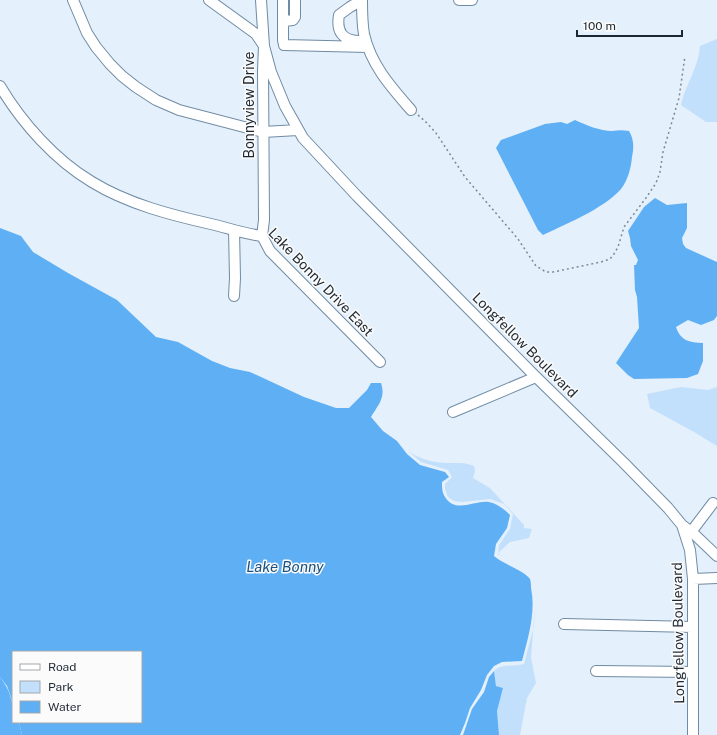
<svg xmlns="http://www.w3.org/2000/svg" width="717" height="735" viewBox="0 0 717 735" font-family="'Public Sans',sans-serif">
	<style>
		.green { fill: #c2e0fc }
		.forest { fill: #60b1f7 }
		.water { fill: #5faff5 }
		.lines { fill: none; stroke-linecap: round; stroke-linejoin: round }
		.minor-casing { stroke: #708ba4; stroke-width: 12 }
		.path { stroke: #7d8893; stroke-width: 1.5; stroke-dasharray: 2 3; stroke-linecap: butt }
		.minor { stroke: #fff; stroke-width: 10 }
		.labels { text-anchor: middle; stroke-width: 3; stroke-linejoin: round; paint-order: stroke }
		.street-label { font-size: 14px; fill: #1e2833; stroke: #fbfbfb }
		.water-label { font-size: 15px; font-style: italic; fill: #195280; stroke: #fbfbfb }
	</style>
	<rect width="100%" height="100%" fill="#e4f0fb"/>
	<path class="green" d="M 717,39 L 717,122 L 706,122 L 681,105 C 685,85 699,67 700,46 Z
		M 681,387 L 708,390 L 717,387 L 717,446 L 694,432 L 650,408 L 647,394 Z
		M 408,451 C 419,459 434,463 448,463 C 457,463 465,462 474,466 L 475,471 L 473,478 L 490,488 L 524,525 L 524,528 L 532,529 L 529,538 L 510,542 L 498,553 L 500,555 L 498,555 L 499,545 L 510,529 L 513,514 L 504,504 L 490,499 L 462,502 L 454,501 L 448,497 L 445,489 L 445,484 L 452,477 L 448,470 L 421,462 Z
		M 535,607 L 531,657 L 536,683 L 527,698 L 520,735 L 499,735 L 497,711 L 503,688 L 496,686 L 494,671 C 502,663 514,667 524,664 L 534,626 Z"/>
	<path class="forest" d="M 0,677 C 12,693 13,702 13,722 L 19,722 L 22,735 L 0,735 Z"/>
	<path class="water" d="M 575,120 C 586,125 600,131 612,131 C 618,130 623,130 629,131 C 634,139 634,148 632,157 C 631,168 628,180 621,189 C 603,209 568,223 543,235 L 538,230 L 496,148 L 501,140 L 545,124 L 561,122 L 567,124 Z
		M 655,198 L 667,205 L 687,203 L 687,228 L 682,238 L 683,244 L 686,248 L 717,262 L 717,316 L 714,320 L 701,325 L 688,320 L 676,327 C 680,340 689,343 703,343 L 703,361 L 698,374 L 687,378 L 634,379 L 628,375 L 616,363 L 639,328 L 637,297 L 635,290 L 634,265 L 636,265 L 638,260 L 631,246 L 630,238 L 628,231 L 644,207 Z
		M 0,228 L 21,236 L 33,252 L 68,273 L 117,300 L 156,337 L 178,342 L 212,361 L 230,368 L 250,372 L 304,397 L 336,408 L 349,408 L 367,390 L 371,383 L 381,383 C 386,398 378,405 371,417 L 383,431 L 397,441 L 407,454 L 420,465 L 445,472 L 449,477 L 442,482 C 442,488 442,492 445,497 C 455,514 475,500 489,502 C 498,504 504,509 510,515 L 507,528 L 496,544 L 494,556 C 503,564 525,571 530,579 C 531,582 531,586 531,588 C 536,613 528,638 522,661 L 502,662 L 494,666 L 487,675 L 481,690 L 470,708 L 465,723 L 460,735 L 22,735 L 19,722 L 141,722 L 141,652 L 13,652 L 13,702 L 7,686 L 0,677 Z
		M 494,671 L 496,686 L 503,688 L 497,711 L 499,735 L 463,735 L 472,709 L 484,692 L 489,677 Z"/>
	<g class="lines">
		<g class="minor-casing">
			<path id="minor" d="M 73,0 L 87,33 L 96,47 L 110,64 L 122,76 L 136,87 L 156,100 L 179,110 L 263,132 L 298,130
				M 209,0 L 256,34 L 264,46 L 263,71 L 264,220 L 262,236
				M 261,0 L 264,46 L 271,72 L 285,106 L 303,138 L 357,196 L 533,374 L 624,463 L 668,508 L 682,525 L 690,550 L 693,579 L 693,735
				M 283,0 L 283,40 L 284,45 L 368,47
				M 362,0 C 362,11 362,23 364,34 C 371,65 391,87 411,110
				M 459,0 L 472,0
				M 284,21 L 293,20 L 295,17 L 295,0
				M 360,41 C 343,41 336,32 339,15 L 350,7 L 362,0
				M 0,86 C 22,123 55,160 92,182 C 128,204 171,215 211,224 C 228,228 245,234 262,236 L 270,251 L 380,362
				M 234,296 L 235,278 L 234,230
				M 453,412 L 536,377
				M 682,525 L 694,534 L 717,556
				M 691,532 L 713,503
				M 693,579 L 717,578
				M 564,624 L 693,627
				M 596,671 L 693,672"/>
		</g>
		<path class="path" d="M 418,115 L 427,123 L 436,133 L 465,177 L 518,239 L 536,266 L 546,272 L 553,272 L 601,262 L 610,259 L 614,254 L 618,247 L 624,227 L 646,198 L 656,183 L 660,172 L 663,152 L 679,98 L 685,56"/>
		<use href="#minor" class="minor"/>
	</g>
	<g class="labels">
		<g class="street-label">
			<text transform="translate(249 105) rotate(-90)" y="5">Bonnyview Drive</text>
			<text transform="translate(321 282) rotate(46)" y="5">Lake Bonny Drive East</text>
			<text transform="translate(525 345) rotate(45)" y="5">Longfellow Boulevard</text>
			<text transform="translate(678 633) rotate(-91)" y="5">Longfellow Boulevard</text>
		</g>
		<g class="water-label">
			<text x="285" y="572">Lake Bonny</text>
		</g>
	</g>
	<rect x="12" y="651" width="130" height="72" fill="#fbfbfb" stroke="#a3a7ab"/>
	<rect x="20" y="664" width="20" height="6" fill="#ffffff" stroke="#a3a7ab"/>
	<text x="48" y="671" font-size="12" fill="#1e2833">Road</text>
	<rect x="20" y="681" width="20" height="12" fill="#c2e0fc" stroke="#a3a7ab"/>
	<text x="48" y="691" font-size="12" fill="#1e2833">Park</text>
	<rect x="20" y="701" width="20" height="12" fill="#5faff5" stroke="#a3a7ab"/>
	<text x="48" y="711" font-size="12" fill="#1e2833">Water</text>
	<path d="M577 30v6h105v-6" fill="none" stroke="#1e2833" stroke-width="2"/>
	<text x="583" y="30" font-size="12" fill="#1e2833" stroke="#fbfbfb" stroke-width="3" paint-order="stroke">100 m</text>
</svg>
